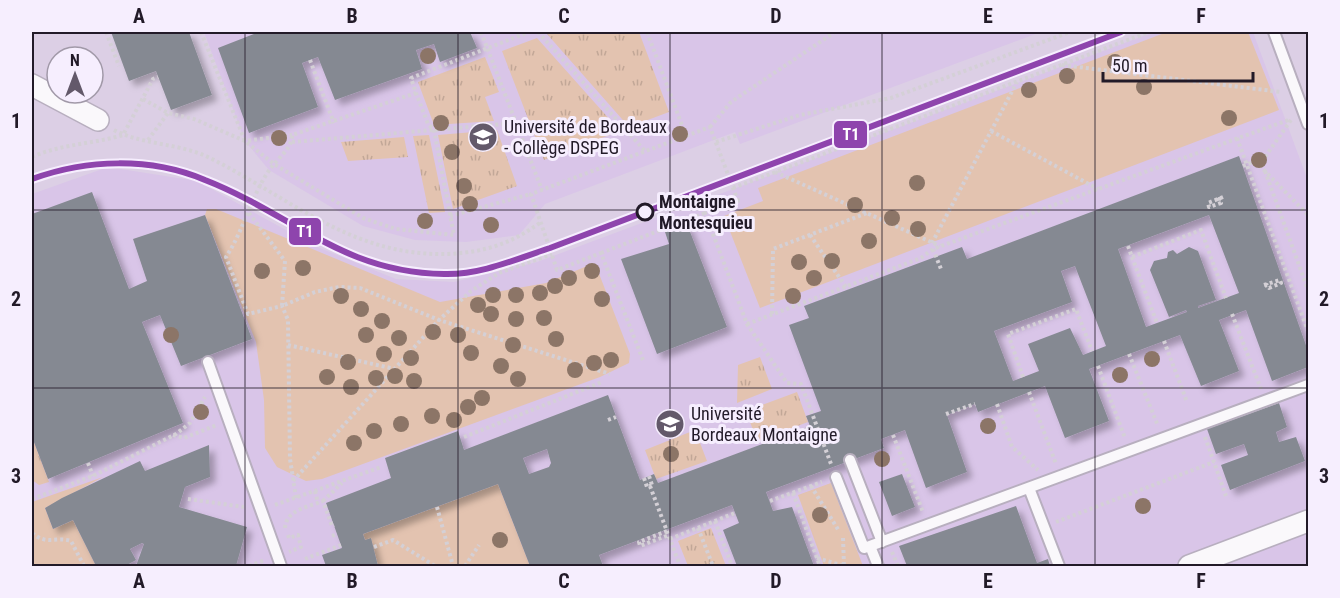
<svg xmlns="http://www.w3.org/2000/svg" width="1340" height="598" viewBox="0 0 1340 598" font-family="'Roboto Condensed',sans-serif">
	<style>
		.built { fill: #d9c5e8 }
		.grass { fill: url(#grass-tufts) }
		.park { fill: #e3c3b0 }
		.building { fill: #858992; fill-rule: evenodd; filter: url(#shadow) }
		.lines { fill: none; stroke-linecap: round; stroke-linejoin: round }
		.service-casing { stroke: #b8afbf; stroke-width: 14 }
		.minor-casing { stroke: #b8afbf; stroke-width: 24 }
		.path { stroke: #d4d0d6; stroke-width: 4; stroke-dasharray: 3 3; stroke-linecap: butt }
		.service { stroke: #faf8fb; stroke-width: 10 }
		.minor { stroke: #faf8fb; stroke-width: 21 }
		.tram-1-casing { stroke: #f6eefe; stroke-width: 10 }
		.tram-1 { stroke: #8e44ad; stroke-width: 6 }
		.tree { fill: #8c7567 }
		.grid { fill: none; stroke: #221a28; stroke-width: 1.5; stroke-opacity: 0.55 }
		.stop-dot { fill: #f6eefe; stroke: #221a28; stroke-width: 3 }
		.labels { text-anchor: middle; stroke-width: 6; stroke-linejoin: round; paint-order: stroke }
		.poi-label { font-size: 18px; fill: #221a28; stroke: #f6eefe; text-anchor: start }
		.stop-label { font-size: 18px; font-weight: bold; fill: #221a28; stroke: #f6eefe; text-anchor: start }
		.line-badge { stroke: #f6eefe; stroke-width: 2 }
		.badge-label { font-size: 16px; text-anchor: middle; font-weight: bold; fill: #fff }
		.neatline { fill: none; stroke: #221a28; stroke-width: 2 }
		.grid-label { font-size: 20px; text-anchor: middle; font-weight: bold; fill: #221a28 }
	</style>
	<defs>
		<pattern id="grass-tufts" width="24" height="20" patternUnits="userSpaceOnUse" patternTransform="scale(1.5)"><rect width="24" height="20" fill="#e3c3b0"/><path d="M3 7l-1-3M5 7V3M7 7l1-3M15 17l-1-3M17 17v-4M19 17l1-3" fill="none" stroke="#c2a797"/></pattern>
		<filter id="shadow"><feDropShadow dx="5.5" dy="5.5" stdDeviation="3" flood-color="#0004"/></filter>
	</defs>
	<rect width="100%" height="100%" fill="#dccfe5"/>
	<path class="built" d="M 204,32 L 1041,32 L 740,144 L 735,132 L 545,204 L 519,235 L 466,242 L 415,240 L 363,226 L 269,170 L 245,141 Z
		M 1154,32 L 1253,32 L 1308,181 L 1308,566 L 32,566 L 32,194 L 108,167 L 197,181 L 315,246 L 396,279 L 454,282 L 537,262 Z"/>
	<path class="grass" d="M 553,32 L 639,32 L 669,112 L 629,127 L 547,34 Z
		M 537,38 L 620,131 L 544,160 L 502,51 Z
		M 485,57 L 499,92 L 485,97 L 494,121 L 434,125 L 418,82 Z
		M 497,130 L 517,186 L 453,209 L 438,135 Z
		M 429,135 L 445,212 L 429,213 L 413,136 Z
		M 404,137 L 408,157 L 348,161 L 341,142 Z
		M 760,357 L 772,389 L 737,403 L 738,365 Z
		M 797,392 L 808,422 L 757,441 L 746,411 Z
		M 695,430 L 707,461 L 656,479 L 645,450 Z
		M 32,437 L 49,482 L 39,485 L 32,480 Z
		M 711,528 L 726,566 L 688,566 L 678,541 Z"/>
	<path class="park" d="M 1167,32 L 1248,32 L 1279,110 L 760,308 L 724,216 L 763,201 L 758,188 Z
		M 207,209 L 216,209 L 440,302 L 546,283 L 592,264 L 598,271 L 630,354 L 629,363 L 600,377 L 322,479 L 306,481 L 277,467 L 265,448 L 264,400 L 256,342 L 205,215 Z
		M 103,477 L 45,508 L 53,529 L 73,520 L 96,566 L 32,566 L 32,502 Z
		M 831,483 L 863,566 L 824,566 L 798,495 Z
		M 498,484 L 530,566 L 378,566 L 371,539 L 365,540 L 363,534 Z"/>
	<path class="building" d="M 111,32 L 189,32 L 212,95 L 171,110 L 156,71 L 129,81 Z
		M 259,32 L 470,32 L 477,48 L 440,62 L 434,44 L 416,50 L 422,69 L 335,100 L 318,57 L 302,63 L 318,107 L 249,133 L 218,48 Z
		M 1239,156 L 1308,351 L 1308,367 L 1272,381 L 1246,310 L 1219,320 L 1239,371 L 1201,386 L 1180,335 L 1089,369 L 1109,421 L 1065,438 L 1045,386 L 978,412 L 975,404 L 947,415 L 967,472 L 926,488 L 905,430 L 881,439 L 884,448 L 766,492 L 773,511 L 792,507 L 814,566 L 737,566 L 723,530 L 739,523 L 732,505 L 599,555 L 603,566 L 530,566 L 498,484 L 363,534 L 365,540 L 371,538 L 378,566 L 326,566 L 322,555 L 342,548 L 326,503 L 391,478 L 385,458 L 458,431 L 464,450 L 608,395 L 640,480 L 654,474 L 658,483 L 810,426 L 806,416 L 821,411 L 789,325 L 809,318 L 804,306 L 962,247 L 967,259 ZM 1209,215 L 1239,293 L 1198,308 L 1198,306 L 1216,300 L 1198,251 L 1189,247 L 1177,254 L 1173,250 L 1168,252 L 1167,258 L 1154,261 L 1150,270 L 1169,317 L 1186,310 L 1187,312 L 1146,327 L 1118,249 ZM 1075,266 L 1106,346 L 1083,355 L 1070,328 L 1028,344 L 1039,371 L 1013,381 L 994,331 L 1072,302 L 1061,271 ZM 547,449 L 551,463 L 549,467 L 529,474 L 523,458 Z
		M 92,192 L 129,289 L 147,281 L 133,239 L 205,215 L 252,339 L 181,366 L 160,315 L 142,322 L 183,423 L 48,479 L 32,437 L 32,214 Z
		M 687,224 L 727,327 L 657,354 L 621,259 L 669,244 L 665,232 Z
		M 1279,403 L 1287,427 L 1276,432 L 1279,442 L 1296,437 L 1305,461 L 1230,490 L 1221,465 L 1248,455 L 1244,444 L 1216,454 L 1207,429 Z
		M 209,445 L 210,477 L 185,487 L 179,507 L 247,527 L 236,566 L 136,566 L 144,544 L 142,543 L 130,549 L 136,560 L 125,566 L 96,566 L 73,520 L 53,529 L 45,508 L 62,498 L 140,461 L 145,471 Z
		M 902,474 L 915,507 L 892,516 L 879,482 Z
		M 1016,506 L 1037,563 L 1048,559 L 1050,566 L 907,566 L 899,546 Z"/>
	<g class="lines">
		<g class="service-casing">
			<path id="service" d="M 1274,32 L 1308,124
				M 208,362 L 281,566
				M 850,460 L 882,542
				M 836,477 L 864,548 L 870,546 L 878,566
				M 1029,488 L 1059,566
				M 870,546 L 1308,385"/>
		</g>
		<g class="minor-casing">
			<path id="minor" d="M 32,85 L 98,120
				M 1189,566 L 1308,521"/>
		</g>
		<path class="path" d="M 106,32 L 119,66
			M 201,32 L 245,141 L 274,164 L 363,218 L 396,229 L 454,235 L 434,130 L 428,124 L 416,93
			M 481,32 L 542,190
			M 538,32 L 645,151
			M 647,32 L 686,136
			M 310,60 L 334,123
			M 1062,65 L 1281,92
			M 143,99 L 168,113 L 194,119 L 245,141 L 292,135
			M 710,127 L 731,102 L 835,32
			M 114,130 C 142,145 180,143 210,158 C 290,198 353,257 448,254 C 485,252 511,244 541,222
			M 991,131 L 1098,189
			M 1237,138 L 1308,331
			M 148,140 L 168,113
			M 292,142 L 516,123
			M 716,142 L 800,115 L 891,98 L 1070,32
			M 32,157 C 61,144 93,144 123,135 L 153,79 L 158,77
			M 1255,161 L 1308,215
			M 1243,166 L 1265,157 L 1291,120
			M 1265,171 L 1308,290
			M 775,172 L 940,246
			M 733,188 L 1149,32
			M 1223,197 L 1208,203 L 1209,207 L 1221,203 L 1219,199 L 1223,198
			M 249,213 L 285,261 L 282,306 L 315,292 L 339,287 L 360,288 L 439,320 L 610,374
			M 450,216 L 531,194
			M 810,235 L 846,287
			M 932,243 L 1017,82
			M 1128,246 L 1132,257 L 1201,230 L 1226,298
			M 933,249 L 941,269
			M 601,253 L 705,213
			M 1132,257 L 1157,323
			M 1264,285 L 1280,280 L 1281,283 L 1269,288 L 1267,285 L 1264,286
			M 772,314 L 773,249 L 867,213
			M 1232,314 L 1261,389
			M 747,324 L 921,258 L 933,249 L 1291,119
			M 1164,341 L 1187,402
			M 288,345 L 395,369
			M 1129,354 L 1158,426
			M 643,360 L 601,253 L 557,270 L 531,194 L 710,127 L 738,201 L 705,213 L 747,324 L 787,383 L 801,384 L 831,464
			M 1098,366 L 1125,438
			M 1023,377 L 1008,334 L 1076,309 L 1092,351
			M 1029,392 L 1056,464
			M 997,404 L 1012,447 L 1038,470
			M 946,414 L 975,404
			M 608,420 L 616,417
			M 173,435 L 184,438 L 217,425
			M 893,435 L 923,512
			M 464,437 L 602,382
			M 1205,437 L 1226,496
			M 88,463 L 93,476
			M 649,476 L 652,485
			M 644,478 L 647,487 L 651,485
			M 293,481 L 439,320 L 471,291 L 499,273 L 552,254
			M 650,486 L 680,566
			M 811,486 L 839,531
			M 315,491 L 318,503
			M 793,493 L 820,566
			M 296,498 L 290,459 L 288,320 L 282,306 L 248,314 L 226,257 C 244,230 251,196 270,169 C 277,159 292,149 292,135 L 416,93 L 411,78 L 529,32
			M 32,499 L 93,476 L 176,434 L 190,423 L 205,397
			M 188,499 L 244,507
			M 323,501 L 342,483
			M 770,501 L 822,482
			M 275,505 L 381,467
			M 437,507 L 453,566
			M 715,521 L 732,566
			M 1056,522 L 1214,462
			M 285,528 C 286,510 308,507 323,501 L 332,526 L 334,525
			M 698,528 L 713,566
			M 667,531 L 639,542 L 640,546 L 669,535
			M 32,533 C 48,546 55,536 71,541 L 84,566
			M 288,535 L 289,538 L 298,535 L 301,547 L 289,552
			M 332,536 L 337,534
			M 843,538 L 844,566
			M 670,539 L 735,513
			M 374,547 L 393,540 L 435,566
			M 892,552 L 898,566
			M 817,558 L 844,566
			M 305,559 L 341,545
			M 249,566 L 265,560
			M 465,566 L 479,545"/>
		<use href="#service" class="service"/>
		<use href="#minor" class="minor"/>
		<g class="tram-1-casing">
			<path id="tram-1" d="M 32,179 C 87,159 150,157 205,180 C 292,214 343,273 444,274 C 481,275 516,259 550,248 L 1121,32"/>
		</g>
		<use href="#tram-1" class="tram-1"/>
	</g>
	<g class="tree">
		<circle cx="428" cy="56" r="8"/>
		<circle cx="1115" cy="62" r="8"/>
		<circle cx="1067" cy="76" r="8"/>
		<circle cx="1144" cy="87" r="8"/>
		<circle cx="1029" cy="90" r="8"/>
		<circle cx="1229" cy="118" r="8"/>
		<circle cx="441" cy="123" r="8"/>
		<circle cx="680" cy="134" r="8"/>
		<circle cx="279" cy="138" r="8"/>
		<circle cx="452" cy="152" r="8"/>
		<circle cx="1259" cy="160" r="8"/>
		<circle cx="917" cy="183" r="8"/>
		<circle cx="464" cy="186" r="8"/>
		<circle cx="470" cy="204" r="8"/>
		<circle cx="855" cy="205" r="8"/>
		<circle cx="892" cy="218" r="8"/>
		<circle cx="425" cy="221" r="8"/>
		<circle cx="491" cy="225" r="8"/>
		<circle cx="918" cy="229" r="8"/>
		<circle cx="869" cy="241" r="8"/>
		<circle cx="832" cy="261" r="8"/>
		<circle cx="799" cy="262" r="8"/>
		<circle cx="303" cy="268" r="8"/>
		<circle cx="262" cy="271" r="8"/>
		<circle cx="592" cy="271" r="8"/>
		<circle cx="569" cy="278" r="8"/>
		<circle cx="814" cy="278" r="8"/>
		<circle cx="555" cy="286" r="8"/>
		<circle cx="540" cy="293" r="8"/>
		<circle cx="493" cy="295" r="8"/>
		<circle cx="516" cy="295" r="8"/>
		<circle cx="341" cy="296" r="8"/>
		<circle cx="793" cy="296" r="8"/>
		<circle cx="602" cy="299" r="8"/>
		<circle cx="478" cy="305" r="8"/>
		<circle cx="361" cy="309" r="8"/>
		<circle cx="491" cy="314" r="8"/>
		<circle cx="544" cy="318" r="8"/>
		<circle cx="516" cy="319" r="8"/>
		<circle cx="382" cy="321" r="8"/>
		<circle cx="433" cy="332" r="8"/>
		<circle cx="171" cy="335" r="8"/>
		<circle cx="366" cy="335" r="8"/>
		<circle cx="458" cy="335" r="8"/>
		<circle cx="399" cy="338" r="8"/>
		<circle cx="556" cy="339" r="8"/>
		<circle cx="513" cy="345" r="8"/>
		<circle cx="471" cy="353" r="8"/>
		<circle cx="384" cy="354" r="8"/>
		<circle cx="411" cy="358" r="8"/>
		<circle cx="1152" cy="359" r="8"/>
		<circle cx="611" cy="360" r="8"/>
		<circle cx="348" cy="362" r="8"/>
		<circle cx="594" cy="363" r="8"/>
		<circle cx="501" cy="366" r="8"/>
		<circle cx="575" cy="370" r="8"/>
		<circle cx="1120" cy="375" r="8"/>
		<circle cx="395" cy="376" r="8"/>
		<circle cx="327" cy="377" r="8"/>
		<circle cx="376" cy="378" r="8"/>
		<circle cx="518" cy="379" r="8"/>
		<circle cx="414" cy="381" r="8"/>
		<circle cx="351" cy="387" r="8"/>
		<circle cx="482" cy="398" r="8"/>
		<circle cx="468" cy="407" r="8"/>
		<circle cx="201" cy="412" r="8"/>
		<circle cx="432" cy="416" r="8"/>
		<circle cx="454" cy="420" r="8"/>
		<circle cx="401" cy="424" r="8"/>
		<circle cx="988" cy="426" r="8"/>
		<circle cx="374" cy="431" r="8"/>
		<circle cx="354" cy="443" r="8"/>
		<circle cx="671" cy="454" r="8"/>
		<circle cx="882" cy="459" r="8"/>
		<circle cx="1143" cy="506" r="8"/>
		<circle cx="820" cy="515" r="8"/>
		<circle cx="500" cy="540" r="8"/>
	</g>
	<path class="grid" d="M 245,32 L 245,566M 458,32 L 458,566M 670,32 L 670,566M 882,32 L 882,566M 1095,32 L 1095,566M 32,210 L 1308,210M 32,388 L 1308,388"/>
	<defs>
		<g id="university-disc" transform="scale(1.5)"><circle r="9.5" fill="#63596a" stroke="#f6eefe"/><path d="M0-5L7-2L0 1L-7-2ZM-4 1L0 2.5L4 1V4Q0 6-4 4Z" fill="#fff"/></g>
	</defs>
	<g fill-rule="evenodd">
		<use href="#university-disc" x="483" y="137"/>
		<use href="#university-disc" x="670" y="424"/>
	</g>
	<circle class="stop-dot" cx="645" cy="212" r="8"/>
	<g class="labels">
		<g class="poi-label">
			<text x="504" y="133">Université de Bordeaux<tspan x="504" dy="21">- Collège DSPEG</tspan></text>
			<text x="691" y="420">Université<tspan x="691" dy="21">Bordeaux Montaigne</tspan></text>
		</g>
		<g class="stop-label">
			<text x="659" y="208">Montaigne<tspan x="659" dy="21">Montesquieu</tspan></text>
		</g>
	</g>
	<g class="line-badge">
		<rect x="833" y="120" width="35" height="29" rx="6" fill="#8e44ad"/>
		<rect x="288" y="217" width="34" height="29" rx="6" fill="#8e44ad"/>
	</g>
	<g class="badge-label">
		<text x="851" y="140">T1</text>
		<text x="305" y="237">T1</text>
	</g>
	<rect width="1340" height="598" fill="none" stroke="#f6eefe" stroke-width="66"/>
	<g transform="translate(75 75)"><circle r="28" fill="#f6eefe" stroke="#a199a8" stroke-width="1.5"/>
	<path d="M0-4.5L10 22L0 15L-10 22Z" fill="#63596a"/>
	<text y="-9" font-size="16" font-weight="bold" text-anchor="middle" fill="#221a28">N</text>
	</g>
	<path d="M1103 72v9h150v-9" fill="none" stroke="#221a28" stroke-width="3"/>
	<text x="1112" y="72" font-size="18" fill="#221a28" stroke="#f6eefe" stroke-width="4.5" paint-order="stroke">50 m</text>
	<rect x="33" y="33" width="1274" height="532" class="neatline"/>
	<g class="grid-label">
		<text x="139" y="23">A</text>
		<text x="352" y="23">B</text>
		<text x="564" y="23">C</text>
		<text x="776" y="23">D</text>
		<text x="988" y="23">E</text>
		<text x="1201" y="23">F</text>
		<text x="16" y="128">1</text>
		<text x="1324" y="128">1</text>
		<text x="16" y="306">2</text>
		<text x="1324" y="306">2</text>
		<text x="16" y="483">3</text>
		<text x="1324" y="483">3</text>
		<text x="139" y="588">A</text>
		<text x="352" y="588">B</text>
		<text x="564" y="588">C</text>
		<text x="776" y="588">D</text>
		<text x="988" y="588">E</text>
		<text x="1201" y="588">F</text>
	</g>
</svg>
